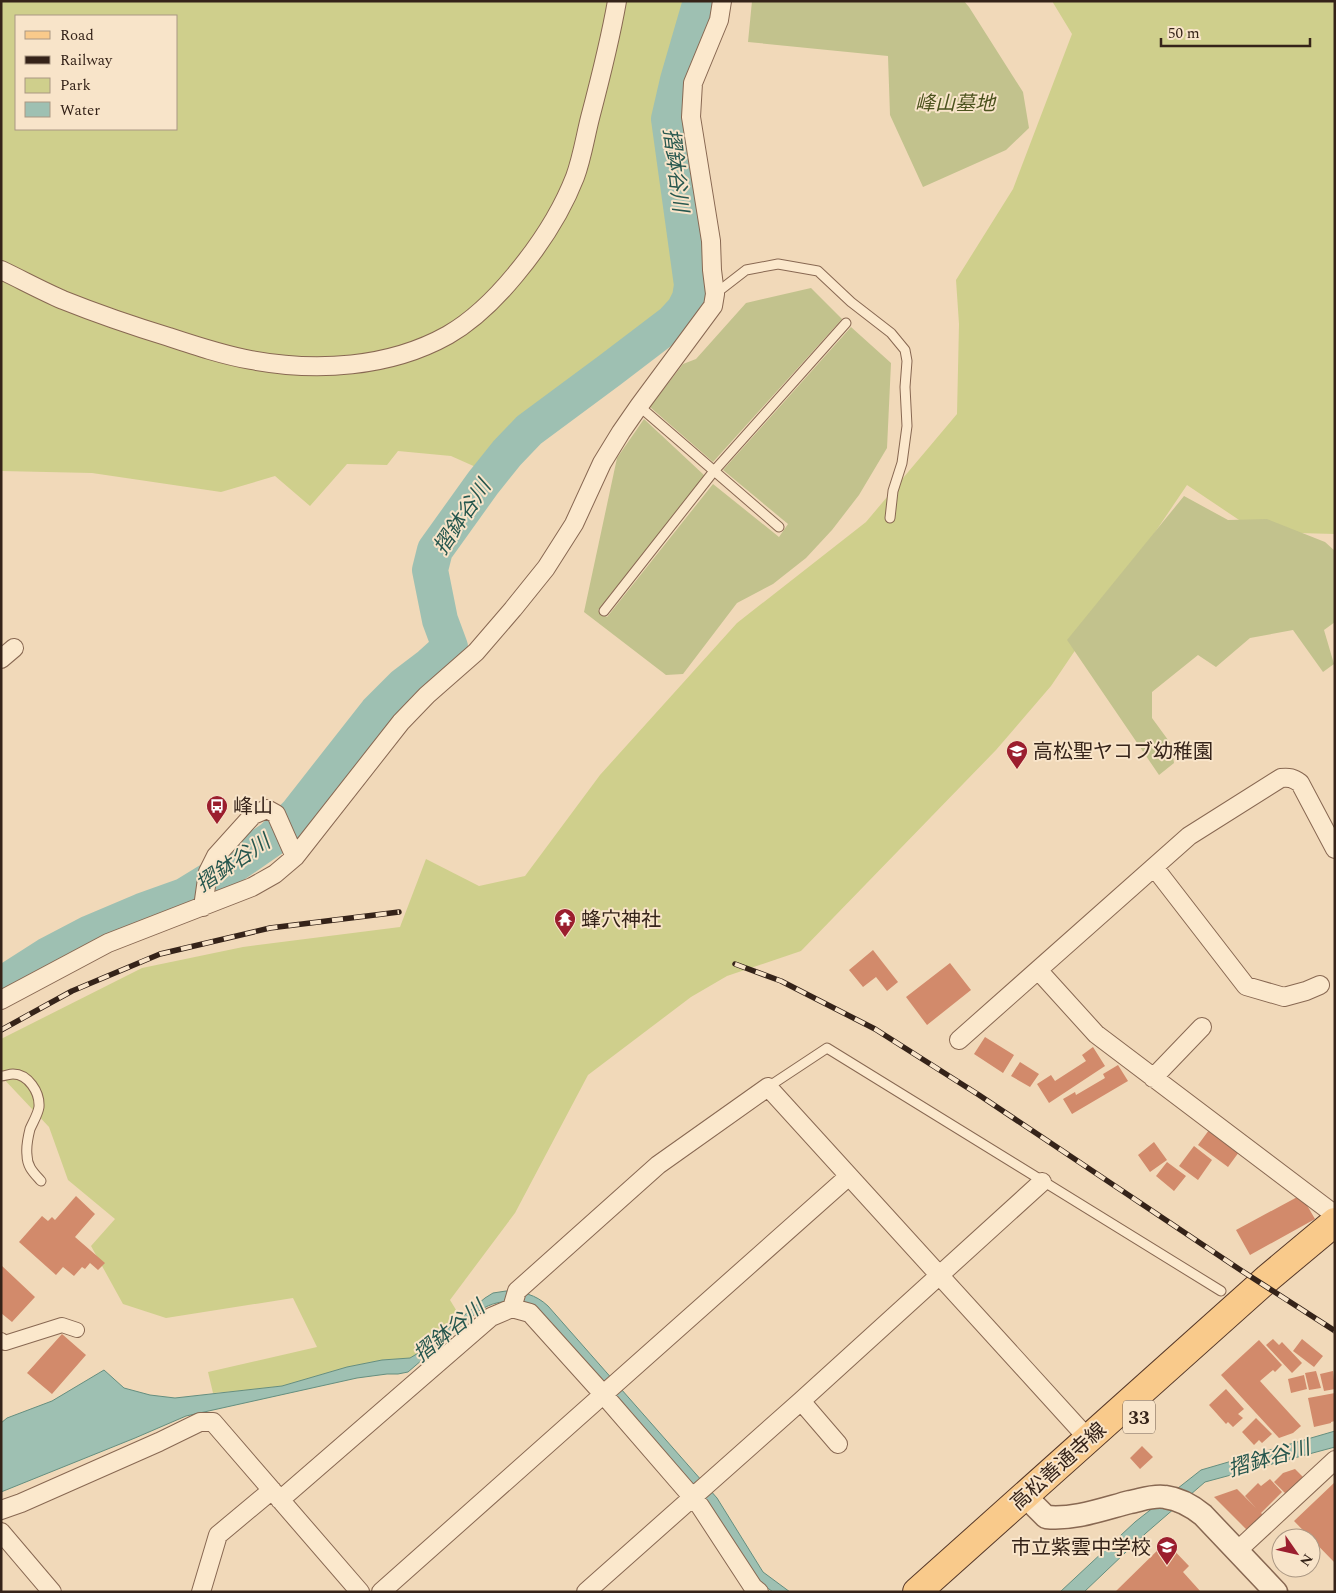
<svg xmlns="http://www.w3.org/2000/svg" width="1336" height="1593" viewBox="0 0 1336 1593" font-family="Spectral,'Noto Sans JP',serif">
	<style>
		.green { fill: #cfcf8c; fill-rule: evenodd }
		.cemetery { fill: #c2c28d }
		.water { fill: #9ec0b2; stroke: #658e7f }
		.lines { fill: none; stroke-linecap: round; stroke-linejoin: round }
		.river { stroke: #9ec0b2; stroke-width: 36 }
		.building { fill: #d28a6b }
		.service-casing { stroke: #886852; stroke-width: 11 }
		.pedestrian-casing { stroke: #886852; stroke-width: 16 }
		.minor-casing { stroke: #886852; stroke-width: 20 }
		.tertiary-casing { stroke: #886852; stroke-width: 25 }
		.primary-casing { stroke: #553728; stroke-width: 30 }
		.service { stroke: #fbe8cc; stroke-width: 9 }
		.pedestrian { stroke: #fbe8cc; stroke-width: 14 }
		.minor { stroke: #fbe8cc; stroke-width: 18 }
		.tertiary { stroke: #fbe8cc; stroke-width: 22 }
		.primary { stroke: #f9ca8b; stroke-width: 28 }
		.rail-casing { stroke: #352319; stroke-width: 5.5 }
		.rail { stroke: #f8e4c9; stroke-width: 4; stroke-dasharray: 11; stroke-linecap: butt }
		.labels { text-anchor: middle; stroke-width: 4; stroke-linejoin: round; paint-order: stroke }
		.shield { fill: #f8e4c9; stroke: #705d4e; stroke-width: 1 }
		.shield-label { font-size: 19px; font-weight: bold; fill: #352319 }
		.park-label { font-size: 20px; font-style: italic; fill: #4c531e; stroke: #f8e4c9 }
		.poi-label { font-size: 20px; fill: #352319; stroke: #f8e4c9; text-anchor: start }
		.street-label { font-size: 20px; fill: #352319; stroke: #f8e4c9 }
		.water-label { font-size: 21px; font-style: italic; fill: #27574e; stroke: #f8e4c9 }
	</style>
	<rect width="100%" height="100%" fill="#f1d9b9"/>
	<path class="green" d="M 1,1 L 711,1 L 685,67 L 672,119 L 698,249 L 696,298 L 686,320 L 525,445 L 478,468 L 451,456 L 398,451 L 387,465 L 347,464 L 310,506 L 275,476 L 221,492 L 92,473 L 1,471 ZM 16,16 L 176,16 L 176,129 L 16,129 Z
		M 1052,1 L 1335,1 L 1335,534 L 1257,532 L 1187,485 L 1051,686 L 996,750 L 801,951 L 727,976 L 691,997 L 588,1075 L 515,1213 L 450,1300 L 461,1318 L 420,1352 L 410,1358 L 382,1360 L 347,1367 L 282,1386 L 239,1391 L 213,1393 L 208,1372 L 317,1347 L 293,1298 L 166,1318 L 123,1304 L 91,1246 L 115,1219 L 68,1180 L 49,1127 L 1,1076 L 1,1039 L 142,968 L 243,947 L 400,927 L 426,859 L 479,886 L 525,876 L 600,775 L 737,623 L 866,522 L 957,414 L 959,324 L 956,280 L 1013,189 L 1072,34 Z"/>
	<path class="cemetery" d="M 752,1 L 964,1 L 969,7 L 1023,92 L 1029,128 L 1006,150 L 923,187 L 890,115 L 888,56 L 748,42 Z
		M 811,288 L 842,319 L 713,462 L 650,407 L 683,364 L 696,359 L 746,303 Z
		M 851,327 L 891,363 L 887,448 L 859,495 L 832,530 L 806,558 L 773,584 L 737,603 L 683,674 L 666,675 L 584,612 L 617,458 L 644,419 L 705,476 L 598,610 L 607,617 L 713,484 L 779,537 L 788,524 L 723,470 Z
		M 1184,496 L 1228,520 L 1267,519 L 1325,542 L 1335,551 L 1335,622 L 1324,630 L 1334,664 L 1323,672 L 1293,630 L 1250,638 L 1216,667 L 1198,655 L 1152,692 L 1152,718 L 1171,744 L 1174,763 L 1159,775 L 1067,640 Z"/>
	<path class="water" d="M 506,1291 C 523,1292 535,1294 548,1306 L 717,1498 L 763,1572 L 790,1592 L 773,1592 L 757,1580 L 709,1504 L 538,1311 C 513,1303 505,1296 480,1310 L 408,1372 L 398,1374 L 387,1374 L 357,1378 L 186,1416 L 135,1438 L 1,1492 L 1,1423 L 7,1418 L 52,1401 L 104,1370 L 124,1388 L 150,1395 L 175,1398 L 282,1386 L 347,1367 L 382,1360 L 410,1358 L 420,1352 L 485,1298 L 493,1293 Z
		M 1335,1431 L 1335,1447 L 1205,1482 L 1146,1533 L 1084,1592 L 1060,1592 L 1135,1522 L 1201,1470 Z"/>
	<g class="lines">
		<path class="river" d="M 1,985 L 48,955 L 90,933 L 142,911 L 184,896 L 228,869 L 273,838 L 297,814 L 377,712 L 404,685 L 429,666 L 450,647 L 440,620 L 430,570 L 435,550 L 483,483 L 507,453 L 529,430 L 610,370 L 673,322 L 684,310 L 690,298 L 692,285 L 669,119 L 678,80 L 701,1"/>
	</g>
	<path class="building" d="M 873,950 L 898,982 L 887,991 L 876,977 L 863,987 L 849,970 Z
		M 950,963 L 971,990 L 927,1025 L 906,997 Z
		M 985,1037 L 1014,1055 L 1003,1073 L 974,1054 Z
		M 1093,1047 L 1105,1066 L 1049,1103 L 1037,1084 L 1051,1075 L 1055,1081 L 1086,1061 L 1082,1055 Z
		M 1020,1062 L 1039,1074 L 1030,1087 L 1011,1076 Z
		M 1118,1065 L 1128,1081 L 1072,1114 L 1063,1099 L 1075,1092 L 1076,1095 L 1105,1078 L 1103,1074 Z
		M 1209,1130 L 1239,1152 L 1228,1167 L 1198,1145 Z
		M 1154,1142 L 1167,1160 L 1150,1172 L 1138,1155 Z
		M 1194,1146 L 1212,1160 L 1198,1180 L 1179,1166 Z
		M 1167,1162 L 1186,1176 L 1174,1191 L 1156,1176 Z
		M 1301,1195 L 1315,1219 L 1250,1255 L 1236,1230 Z
		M 76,1196 L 95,1214 L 75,1237 L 105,1263 L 98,1270 L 90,1263 L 85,1269 L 82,1267 L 74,1276 L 63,1267 L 56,1275 L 19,1242 L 42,1216 L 48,1221 L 52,1217 L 55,1220 Z
		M 1,1265 L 35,1297 L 12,1322 L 1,1313 Z
		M 62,1334 L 86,1355 L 52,1394 L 27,1373 Z
		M 1273,1339 L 1279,1345 L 1282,1342 L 1302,1363 L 1292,1373 L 1266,1345 Z
		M 1302,1339 L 1323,1356 L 1314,1367 L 1293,1351 Z
		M 1259,1340 L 1282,1365 L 1275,1372 L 1273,1370 L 1260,1381 L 1301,1426 L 1293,1433 L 1279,1438 L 1221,1375 Z
		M 1316,1371 L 1321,1388 L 1309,1390 L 1305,1373 Z
		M 1333,1371 L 1335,1389 L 1324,1391 L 1320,1374 Z
		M 1304,1375 L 1307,1389 L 1291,1393 L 1288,1379 Z
		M 1226,1389 L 1244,1409 L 1238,1414 L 1243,1418 L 1233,1427 L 1228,1422 L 1226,1424 L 1209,1405 Z
		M 1335,1393 L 1335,1421 L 1331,1422 L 1331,1423 L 1314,1427 L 1308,1398 Z
		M 1256,1418 L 1272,1434 L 1262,1443 L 1259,1440 L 1254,1445 L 1242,1432 Z
		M 1142,1446 L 1153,1457 L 1140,1469 L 1130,1458 Z
		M 1295,1469 L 1303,1477 L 1286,1494 L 1274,1482 L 1283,1473 Z
		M 1270,1479 L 1282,1492 L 1261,1513 L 1263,1515 L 1247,1530 L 1214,1497 L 1237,1489 L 1256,1508 L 1245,1496 L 1258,1483 L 1261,1486 Z
		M 1335,1482 L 1335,1563 L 1294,1521 Z
		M 1166,1542 L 1189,1566 L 1183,1572 L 1201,1592 L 1115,1592 Z"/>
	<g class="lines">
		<g class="service-casing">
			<path id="service" d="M 715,294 L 746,270 L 778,264 L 818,271 L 851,302 L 891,333 L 905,350 L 907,361 L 905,387 L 907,426 L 902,463 L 893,491 L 890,518
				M 639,406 L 779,527
				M 604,611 L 714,471 L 846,323
				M 1,1076 C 5,1076 9,1074 13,1074 C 28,1074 40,1092 39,1107 C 38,1114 33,1122 30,1129 C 28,1137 26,1147 27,1155 C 27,1167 34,1173 41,1181
				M 768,1087 L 827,1048 L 1221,1291"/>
		</g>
		<g class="pedestrian-casing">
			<path id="pedestrian" d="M 1,1340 L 5,1343 L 62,1325 L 77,1330"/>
		</g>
		<g class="minor-casing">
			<path id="minor" d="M 1,270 C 22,280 42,291 63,300 C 98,314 133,326 169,337 C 196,346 223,355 251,360 C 316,372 389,368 448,335 C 474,320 496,298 515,275 C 540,245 561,213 575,177 C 582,158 585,138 590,118 C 600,80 610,41 617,1
				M 1,659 L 14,648
				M 1154,867 L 1246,986 L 1284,997 L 1306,991 L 1320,985
				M 203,907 L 208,872 L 216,856 L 253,815 L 267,809 L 276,814 L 295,857
				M 1038,970 L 1096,1034 L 1330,1211
				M 1,1000 L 108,943 L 252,887 L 275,874 L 295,857 L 401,722 L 427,695 L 476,652 L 513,609 L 546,568 L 574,524 L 602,463 L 621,432 L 639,406 L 713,306 L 715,294 L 712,270 L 711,241 L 691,117 L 693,83 L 719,20 L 722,1
				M 959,1040 L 1189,836 L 1281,778 C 1289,777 1293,778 1300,783 L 1335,849
				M 1153,1078 L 1202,1027
				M 512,1308 L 517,1291 L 658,1165 L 768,1087 L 1082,1432
				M 801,1401 L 838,1444
				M 280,1500 L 491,1317 L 512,1308 L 530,1313 L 603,1394 L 700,1506 L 753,1587 L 759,1592
				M 1,1510 L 21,1503 L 159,1442 L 200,1422 L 213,1422 L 360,1592
				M 1,1532 L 52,1592
				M 1237,1551 L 1335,1460
				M 201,1592 L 218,1535 L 272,1490
				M 381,1592 L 849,1176
				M 586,1592 L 801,1401 L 1042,1182"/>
		</g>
		<g class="tertiary-casing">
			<path id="tertiary" d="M 1025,1496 L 1046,1517 C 1074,1520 1103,1509 1130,1502 C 1141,1500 1153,1495 1165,1497 C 1180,1499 1192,1506 1203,1515 L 1276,1592"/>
		</g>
		<g class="primary-casing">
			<path id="primary" d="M 917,1592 L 1268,1278 L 1335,1222"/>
		</g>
		<use href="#service" class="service"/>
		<use href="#pedestrian" class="pedestrian"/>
		<use href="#minor" class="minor"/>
		<use href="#tertiary" class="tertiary"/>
		<use href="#primary" class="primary"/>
		<g class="rail-casing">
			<path id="rail" d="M 735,964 L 781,981 L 875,1029 L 979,1095 L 1242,1271 L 1335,1331
				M 1,1030 L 72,991 L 160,954 L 270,928 L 399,912"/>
		</g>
		<use href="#rail" class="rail"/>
	</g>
	<defs>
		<g id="school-pin" transform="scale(1.125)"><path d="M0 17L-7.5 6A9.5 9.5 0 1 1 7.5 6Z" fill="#9b1e2e" stroke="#f8e4c9"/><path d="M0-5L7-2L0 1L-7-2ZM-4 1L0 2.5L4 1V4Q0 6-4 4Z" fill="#fff"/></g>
		<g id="bus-pin" transform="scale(1.125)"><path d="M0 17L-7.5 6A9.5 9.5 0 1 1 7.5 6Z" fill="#9b1e2e" stroke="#f8e4c9"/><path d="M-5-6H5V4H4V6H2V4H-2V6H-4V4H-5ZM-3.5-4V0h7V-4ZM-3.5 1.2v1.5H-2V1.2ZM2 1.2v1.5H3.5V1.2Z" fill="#fff"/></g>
		<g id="temple-pin" transform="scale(1.125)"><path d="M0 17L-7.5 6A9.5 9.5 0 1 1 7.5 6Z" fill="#9b1e2e" stroke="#f8e4c9"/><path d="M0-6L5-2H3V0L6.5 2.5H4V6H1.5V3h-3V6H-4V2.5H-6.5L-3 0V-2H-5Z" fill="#fff"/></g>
	</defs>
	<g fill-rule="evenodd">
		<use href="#school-pin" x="1017" y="751"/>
		<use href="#bus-pin" x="217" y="806"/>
		<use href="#temple-pin" x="565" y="919"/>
		<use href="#school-pin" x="1167" y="1547"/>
	</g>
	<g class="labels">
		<rect class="shield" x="1123" y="1400.5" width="32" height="33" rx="4"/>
		<g class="shield-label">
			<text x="1139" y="1424">33</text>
		</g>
		<g class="park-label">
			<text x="955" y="110">峰山墓地</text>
		</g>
		<g class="poi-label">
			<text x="1033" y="758">高松聖ヤコブ幼稚園</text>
			<text x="233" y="813">峰山</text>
			<text x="581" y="926">蜂穴神社</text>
			<text x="1151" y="1554" text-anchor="end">市立紫雲中学校</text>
		</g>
		<g class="street-label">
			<text transform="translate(1058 1466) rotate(-42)" y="7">高松善通寺線</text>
		</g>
		<g class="water-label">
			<text transform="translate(676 170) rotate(83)" y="7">摺鉢谷川</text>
			<text transform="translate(462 517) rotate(-56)" y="7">摺鉢谷川</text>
			<text transform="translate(233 863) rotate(-34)" y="7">摺鉢谷川</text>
			<text transform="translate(449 1331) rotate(-39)" y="7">摺鉢谷川</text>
			<text transform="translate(1269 1458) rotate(-16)" y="7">摺鉢谷川</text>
		</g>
	</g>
	<rect width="1336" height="1593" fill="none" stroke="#352319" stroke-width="5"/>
	<rect x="15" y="15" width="162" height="115" fill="#f8e4c9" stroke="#aa9783"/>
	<rect x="25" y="31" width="25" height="8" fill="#f9ca8b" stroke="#aa9783"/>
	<text x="60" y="40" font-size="15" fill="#352319">Road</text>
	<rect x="25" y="56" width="25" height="8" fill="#352319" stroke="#aa9783"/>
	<text x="60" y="65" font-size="15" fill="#352319">Railway</text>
	<rect x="25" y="78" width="25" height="15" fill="#cfcf8c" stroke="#aa9783"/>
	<text x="60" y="90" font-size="15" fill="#352319">Park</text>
	<rect x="25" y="102" width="25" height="15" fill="#9ec0b2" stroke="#aa9783"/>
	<text x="60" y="115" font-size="15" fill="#352319">Water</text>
	<g transform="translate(1296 1553) rotate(124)"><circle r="24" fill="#f8e4c9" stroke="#aa9783"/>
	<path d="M0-4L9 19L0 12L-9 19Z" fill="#9b1e2e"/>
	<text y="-8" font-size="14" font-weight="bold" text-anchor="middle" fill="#352319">N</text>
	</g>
	<path d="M1161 38v8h149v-8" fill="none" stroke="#352319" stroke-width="2.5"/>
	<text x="1168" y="38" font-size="15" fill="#352319" stroke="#f8e4c9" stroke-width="4" paint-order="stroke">50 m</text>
</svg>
